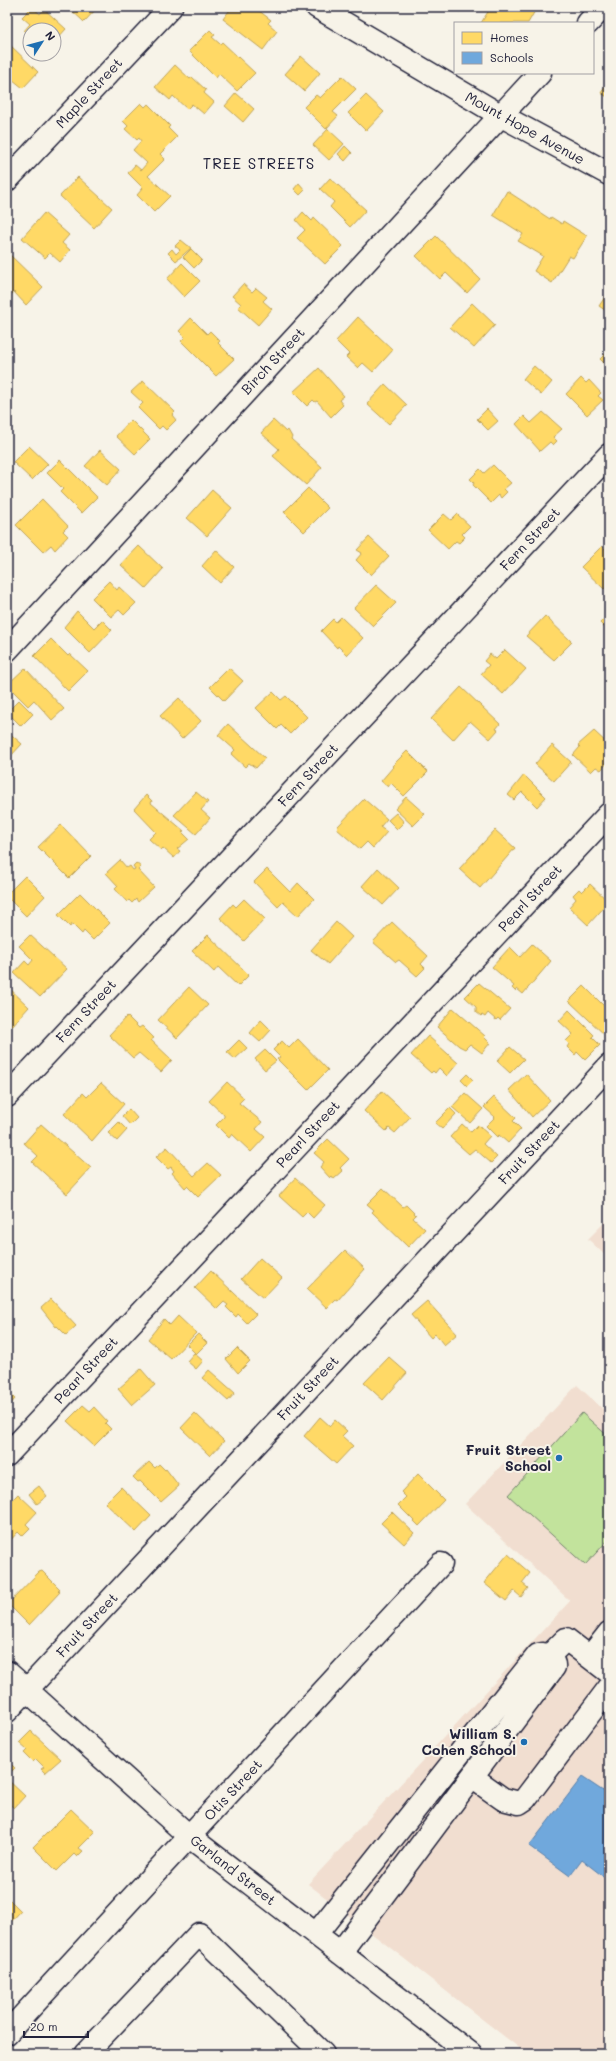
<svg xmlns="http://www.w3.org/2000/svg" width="616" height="2061" viewBox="0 0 616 2061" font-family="Mali,sans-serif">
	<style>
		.built { fill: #f1ded0 }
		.green { fill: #c2e39c; stroke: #72826c }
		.homes { fill: #ffd966; stroke: #bda259 }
		.schools { fill: #6fa8dc; stroke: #5880ac }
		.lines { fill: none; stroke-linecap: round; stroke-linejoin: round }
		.minor-casing { stroke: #22223b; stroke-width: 25 }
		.minor { stroke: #f7f3e8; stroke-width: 22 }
		.poi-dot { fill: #1f6fb2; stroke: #f7f3e8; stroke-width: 1.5 }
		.labels { text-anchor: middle; stroke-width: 4; stroke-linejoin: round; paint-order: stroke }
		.street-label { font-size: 14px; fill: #22223b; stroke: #f7f3e8 }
		.poi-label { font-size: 14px; font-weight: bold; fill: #22223b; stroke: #f7f3e8; text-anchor: end }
		.neighbourhood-label { font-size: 15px; letter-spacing: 1px; fill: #22223b; stroke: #f7f3e8 }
	</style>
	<rect width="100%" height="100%" fill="#f7f3e8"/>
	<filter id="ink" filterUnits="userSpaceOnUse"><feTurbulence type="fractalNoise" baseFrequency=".025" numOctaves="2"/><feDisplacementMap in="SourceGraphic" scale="8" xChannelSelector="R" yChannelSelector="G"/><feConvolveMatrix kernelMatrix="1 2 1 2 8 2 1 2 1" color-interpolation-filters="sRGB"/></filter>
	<g filter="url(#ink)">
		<path class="built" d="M 609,1218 L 609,1259 L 588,1239 Z
			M 577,1385 L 606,1412 L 609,1409 L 609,2054 L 527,2054 L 308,1884 L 570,1601 L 465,1504 Z"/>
		<path class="green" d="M 582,1413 L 609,1437 L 609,1539 L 585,1565 L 508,1495 Z"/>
		<path class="homes" d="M 32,7 L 40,14 L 44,9 L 66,29 L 57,39 L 59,41 L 54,46 L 54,30 L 30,30 L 30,36 L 24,31 L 30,24 L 22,17 Z
			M 68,7 L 98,7 L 84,22 Z
			M 232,7 L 254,7 L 271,20 L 268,23 L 277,31 L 263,50 L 223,19 Z
			M 451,7 L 462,7 L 460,12 Z
			M 491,7 L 512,8 L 543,7 L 540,12 L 536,9 L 528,23 L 481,23 Z
			M 210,30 L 215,35 L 212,37 L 220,44 L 222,42 L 255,73 L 237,91 L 219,74 L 216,78 L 189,51 Z
			M 7,42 L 38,72 L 23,88 L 7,75 Z
			M 301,56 L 320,73 L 304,91 L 285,74 Z
			M 175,65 L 190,79 L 192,77 L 206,90 L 204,93 L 214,102 L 204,114 L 192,104 L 187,109 L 173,96 L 170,100 L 155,87 Z
			M 342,76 L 356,89 L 333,112 L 338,116 L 326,129 L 304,107 L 316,95 L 320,98 Z
			M 609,80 L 609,98 L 601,93 Z
			M 236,93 L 254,109 L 243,122 L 225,106 Z
			M 366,95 L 384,112 L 366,131 L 348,113 Z
			M 141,103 L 145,107 L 148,104 L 170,126 L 168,128 L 177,137 L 160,154 L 165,159 L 148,176 L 170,196 L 154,212 L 137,195 L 143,188 L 128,173 L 135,165 L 141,170 L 147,163 L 133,150 L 141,141 L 139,138 L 137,140 L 125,129 L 128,126 L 123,121 Z
			M 328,129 L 344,144 L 329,160 L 313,145 Z
			M 345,146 L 352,153 L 345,161 L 338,154 Z
			M 78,177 L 112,208 L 94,228 L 60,196 Z
			M 330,178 L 366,210 L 350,227 L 330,207 L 334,202 L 320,189 Z
			M 299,183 L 305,190 L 300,195 L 294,189 Z
			M 507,191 L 550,219 L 551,217 L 562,224 L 563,221 L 587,236 L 573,258 L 569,256 L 552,283 L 534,271 L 543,256 L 518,241 L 523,234 L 493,215 Z
			M 303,212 L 312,221 L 314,218 L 343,246 L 325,264 L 297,238 L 305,230 L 296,220 Z
			M 44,213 L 69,235 L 62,243 L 70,250 L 60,262 L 50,253 L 45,258 L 22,238 Z
			M 436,236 L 480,279 L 467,293 L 446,273 L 440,279 L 416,256 Z
			M 181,240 L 191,248 L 176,261 L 168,253 L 172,249 L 176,254 L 180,250 L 175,246 Z
			M 191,249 L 202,260 L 194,268 L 183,257 Z
			M 7,252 L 43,287 L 26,305 L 14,292 L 11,295 L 8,292 L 7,294 Z
			M 182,263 L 200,281 L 184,297 L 167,279 Z
			M 243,284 L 252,292 L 256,288 L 267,297 L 263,301 L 272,309 L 258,325 L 238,307 L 241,304 L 232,296 Z
			M 609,291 L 609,313 L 599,306 Z
			M 472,303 L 495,325 L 474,348 L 450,327 Z
			M 358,317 L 393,350 L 373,372 L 363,363 L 358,368 L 346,357 L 349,354 L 336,341 Z
			M 191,318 L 207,334 L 210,331 L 220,341 L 218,343 L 234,359 L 216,376 L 181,341 L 185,337 L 179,331 Z
			M 609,350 L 609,368 L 600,359 Z
			M 534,366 L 552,382 L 541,395 L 523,379 Z
			M 319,368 L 344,396 L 339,400 L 343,405 L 331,417 L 317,401 L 315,402 L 313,400 L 307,406 L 293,392 Z
			M 581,378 L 586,383 L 589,380 L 601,393 L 598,396 L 603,400 L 587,415 L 566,394 Z
			M 143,381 L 175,412 L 172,415 L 176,420 L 166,430 L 162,426 L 159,429 L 138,408 L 143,403 L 131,392 Z
			M 385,384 L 407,405 L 389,424 L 367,404 Z
			M 487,409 L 498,421 L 488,430 L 477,419 Z
			M 543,412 L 562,429 L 553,437 L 557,441 L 553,445 L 550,442 L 540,451 L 516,424 L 524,416 L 531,423 Z
			M 131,420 L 150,439 L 135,454 L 116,436 Z
			M 273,420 L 286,432 L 288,430 L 292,437 L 291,439 L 322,467 L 306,485 L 273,456 L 279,449 L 261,433 Z
			M 29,446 L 48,464 L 32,480 L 13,462 Z
			M 100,450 L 121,469 L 107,485 L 85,466 Z
			M 60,460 L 97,497 L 81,513 L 60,492 L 63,489 L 47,473 Z
			M 493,465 L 511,483 L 504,489 L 507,492 L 501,498 L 499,495 L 491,503 L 473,485 L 474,483 L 470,479 L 480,469 L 484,473 Z
			M 308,488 L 328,508 L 304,532 L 284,512 Z
			M 212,490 L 232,508 L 207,536 L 187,518 Z
			M 42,499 L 68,526 L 63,531 L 68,536 L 55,550 L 51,545 L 43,552 L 16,525 Z
			M 444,514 L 451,520 L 457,514 L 470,526 L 462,534 L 465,537 L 459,543 L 456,541 L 448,549 L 428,530 Z
			M 369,537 L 389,556 L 371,575 L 356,560 L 362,553 L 357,550 Z
			M 139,546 L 163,569 L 146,588 L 121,565 Z
			M 602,546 L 609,553 L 609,584 L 604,589 L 581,567 Z
			M 216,550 L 234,567 L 220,583 L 202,566 Z
			M 109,581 L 117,590 L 119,587 L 136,603 L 124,615 L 119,610 L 111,617 L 92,598 Z
			M 376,585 L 396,603 L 373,626 L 354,608 Z
			M 77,611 L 94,628 L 102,620 L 112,630 L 90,653 L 64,627 Z
			M 609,614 L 609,632 L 600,623 Z
			M 545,616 L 572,642 L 554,660 L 526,636 Z
			M 341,617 L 363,638 L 347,655 L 338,646 L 337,648 L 321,631 L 333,619 L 336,622 Z
			M 51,639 L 68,656 L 70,654 L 88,671 L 68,691 L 34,656 Z
			M 505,650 L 526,669 L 503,694 L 481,674 L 489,665 L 484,661 L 490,654 L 496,659 Z
			M 25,668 L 64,709 L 52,720 L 34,700 L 28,706 L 7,685 Z
			M 229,668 L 243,681 L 224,701 L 210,687 Z
			M 461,687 L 500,724 L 496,729 L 498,730 L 490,739 L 470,721 L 453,740 L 431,719 Z
			M 273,692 L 281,700 L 286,696 L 307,717 L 290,734 L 281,725 L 277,729 L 256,708 Z
			M 179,698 L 201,721 L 182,739 L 160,716 Z
			M 19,700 L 33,714 L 21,726 L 7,712 Z
			M 228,724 L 265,758 L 256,768 L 249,763 L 245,767 L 231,754 L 235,750 L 218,735 Z
			M 7,731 L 22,744 L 9,758 L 7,756 Z
			M 594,731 L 609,745 L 609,754 L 605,758 L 609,761 L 601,770 L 596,767 L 591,772 L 573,755 L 580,747 L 578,745 Z
			M 552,745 L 571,762 L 554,781 L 535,764 Z
			M 407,751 L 428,772 L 404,796 L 391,783 L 388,787 L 381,781 L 393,767 L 392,766 Z
			M 524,775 L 546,797 L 537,807 L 522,792 L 514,800 L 508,795 Z
			M 196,792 L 208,802 L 201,810 L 210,818 L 196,834 L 174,815 Z
			M 146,795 L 152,801 L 151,803 L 184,831 L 182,832 L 189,839 L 177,849 L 180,851 L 174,858 L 163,848 L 161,850 L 149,839 L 156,832 L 134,809 Z
			M 406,797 L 425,814 L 413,826 L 395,809 Z
			M 364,799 L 387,819 L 380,827 L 387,832 L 373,848 L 367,842 L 360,849 L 337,829 L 338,826 Z
			M 396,813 L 404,822 L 397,829 L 388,820 Z
			M 61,825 L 91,856 L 69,878 L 38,847 Z
			M 495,830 L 515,848 L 480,888 L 459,869 Z
			M 120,860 L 127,868 L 130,866 L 133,870 L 135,869 L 133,866 L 136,863 L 141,867 L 138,870 L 154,887 L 138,902 L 136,899 L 132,903 L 129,900 L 127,902 L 115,889 L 118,886 L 106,873 Z
			M 378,868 L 399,888 L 383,905 L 362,886 Z
			M 267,869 L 290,892 L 298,883 L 314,899 L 298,916 L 283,902 L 278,907 L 254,882 Z
			M 25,876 L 45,896 L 26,916 L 7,897 L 7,894 Z
			M 590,884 L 609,902 L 588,925 L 569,907 L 576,899 L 573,895 L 579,889 L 582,892 Z
			M 80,893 L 110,923 L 93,940 L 84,931 L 82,934 L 72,924 L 70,927 L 58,915 Z
			M 244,899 L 265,919 L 244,941 L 220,918 L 233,904 L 236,907 Z
			M 336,922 L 352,937 L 328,964 L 311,950 Z
			M 392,922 L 428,956 L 421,964 L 425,968 L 417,976 L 399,960 L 396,962 L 373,942 Z
			M 30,935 L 67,969 L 40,997 L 14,973 L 25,961 L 29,965 L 33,960 L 19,946 Z
			M 208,935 L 249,975 L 238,986 L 218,967 L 214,972 L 192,951 Z
			M 532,944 L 551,961 L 523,994 L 517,989 L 515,991 L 512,988 L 514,986 L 492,967 L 510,947 L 520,957 Z
			M 479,983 L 510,1009 L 500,1020 L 498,1018 L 496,1020 L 488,1013 L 485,1017 L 482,1015 L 481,1016 L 476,1012 L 476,1007 L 465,997 Z
			M 7,986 L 29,1007 L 11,1027 L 7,1023 Z
			M 584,986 L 609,1011 L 609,1038 L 607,1041 L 604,1038 L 606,1036 L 569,1001 Z
			M 189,987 L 208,1005 L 177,1038 L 158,1020 Z
			M 453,1008 L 485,1036 L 484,1037 L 490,1043 L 482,1053 L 470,1044 L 465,1049 L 459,1046 L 437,1027 Z
			M 569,1010 L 594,1035 L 592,1037 L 600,1045 L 585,1060 L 577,1052 L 575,1055 L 567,1047 L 569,1044 L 566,1041 L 573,1034 L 559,1021 Z
			M 127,1016 L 139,1028 L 142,1026 L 154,1038 L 151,1040 L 172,1060 L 161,1072 L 139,1053 L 133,1058 L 109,1035 Z
			M 261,1020 L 271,1030 L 260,1042 L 250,1033 Z
			M 428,1036 L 458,1063 L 447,1076 L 439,1068 L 435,1073 L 433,1071 L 431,1073 L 411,1055 Z
			M 298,1039 L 328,1070 L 308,1090 L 277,1059 L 280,1057 L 273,1050 L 282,1041 L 289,1048 Z
			M 239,1040 L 247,1048 L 235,1059 L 227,1052 Z
			M 510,1047 L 524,1059 L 510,1073 L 497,1061 Z
			M 265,1050 L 276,1061 L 265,1070 L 255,1059 Z
			M 467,1074 L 473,1080 L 467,1086 L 461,1080 Z
			M 526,1074 L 550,1100 L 532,1117 L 509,1090 Z
			M 227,1082 L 244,1098 L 239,1103 L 262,1122 L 256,1129 L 265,1137 L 251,1152 L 232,1134 L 229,1138 L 216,1125 L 224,1117 L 224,1115 L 209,1101 Z
			M 101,1083 L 124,1104 L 92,1141 L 64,1114 L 83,1093 L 87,1097 Z
			M 382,1091 L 410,1117 L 395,1133 L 389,1128 L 386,1131 L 364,1111 Z
			M 465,1093 L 483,1109 L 470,1123 L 452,1107 Z
			M 494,1097 L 516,1118 L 513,1121 L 521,1129 L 508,1143 L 499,1135 L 497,1137 L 486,1126 L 495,1117 L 484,1107 Z
			M 450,1108 L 456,1114 L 442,1129 L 435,1123 Z
			M 129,1109 L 137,1118 L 130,1125 L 122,1116 Z
			M 119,1122 L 127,1130 L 117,1141 L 108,1133 Z
			M 41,1124 L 91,1168 L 67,1194 L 32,1162 L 38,1156 L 24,1143 Z
			M 462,1124 L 471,1132 L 478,1125 L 490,1136 L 483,1144 L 497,1157 L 491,1163 L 475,1149 L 469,1154 L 450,1137 Z
			M 328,1139 L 349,1159 L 340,1168 L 343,1171 L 334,1179 L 332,1176 L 330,1178 L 320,1167 L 324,1162 L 314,1153 Z
			M 167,1147 L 194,1176 L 208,1163 L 221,1175 L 198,1197 L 187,1186 L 185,1188 L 172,1173 L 174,1171 L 171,1167 L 168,1169 L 156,1157 Z
			M 295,1178 L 325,1205 L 313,1218 L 307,1212 L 302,1217 L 279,1196 Z
			M 383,1188 L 403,1207 L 406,1205 L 416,1215 L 413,1218 L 425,1229 L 408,1247 L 372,1212 L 374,1210 L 367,1204 Z
			M 345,1250 L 365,1269 L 338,1300 L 336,1299 L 327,1308 L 307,1289 Z
			M 260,1258 L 282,1278 L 263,1298 L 241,1279 Z
			M 211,1271 L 256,1314 L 247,1323 L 238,1314 L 236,1317 L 226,1307 L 228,1305 L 224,1302 L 217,1309 L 195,1288 Z
			M 51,1299 L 76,1326 L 66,1335 L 57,1326 L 56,1327 L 41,1308 Z
			M 427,1301 L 457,1334 L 444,1345 L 435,1334 L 431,1338 L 411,1315 Z
			M 178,1316 L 196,1333 L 171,1359 L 148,1339 L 164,1319 L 170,1325 Z
			M 198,1334 L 207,1343 L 196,1354 L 187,1345 Z
			M 237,1348 L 250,1361 L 238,1373 L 226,1359 Z
			M 194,1353 L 203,1361 L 196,1369 L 187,1361 Z
			M 389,1357 L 407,1373 L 383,1400 L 364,1383 Z
			M 141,1369 L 155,1385 L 132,1405 L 118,1389 Z
			M 209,1370 L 235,1393 L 228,1401 L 202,1378 Z
			M 7,1391 L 15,1399 L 7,1408 Z
			M 83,1405 L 90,1411 L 94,1407 L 107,1421 L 105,1423 L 111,1429 L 94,1446 L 67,1421 Z
			M 195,1413 L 224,1441 L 210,1456 L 181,1428 Z
			M 320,1417 L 330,1426 L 335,1420 L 347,1431 L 342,1436 L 353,1446 L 336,1464 L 304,1436 Z
			M 149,1462 L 155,1468 L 159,1464 L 165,1470 L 166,1469 L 179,1486 L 161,1502 L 140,1481 L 138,1482 L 133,1477 Z
			M 418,1474 L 444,1500 L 419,1526 L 398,1505 L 406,1497 L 401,1492 Z
			M 39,1486 L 47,1496 L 37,1504 L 29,1494 Z
			M 121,1487 L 151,1516 L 136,1532 L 105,1503 Z
			M 18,1494 L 37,1512 L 26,1524 L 30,1528 L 22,1536 L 18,1532 L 7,1544 L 7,1505 Z
			M 392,1512 L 414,1533 L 404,1544 L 381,1523 Z
			M 508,1554 L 530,1573 L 522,1583 L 528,1588 L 521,1597 L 514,1591 L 506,1601 L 484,1583 Z
			M 42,1571 L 60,1589 L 58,1590 L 60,1592 L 29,1625 L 8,1604 L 39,1572 Z
			M 31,1731 L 61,1759 L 45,1773 L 41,1769 L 44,1767 L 36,1759 L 33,1762 L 24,1753 L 27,1750 L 19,1743 Z
			M 7,1760 L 15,1768 L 7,1776 Z
			M 7,1779 L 25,1796 L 14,1808 L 7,1802 Z
			M 71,1809 L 95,1832 L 79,1848 L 83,1851 L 77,1857 L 74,1854 L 57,1871 L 33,1847 Z
			M 7,1897 L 21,1911 L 7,1926 Z"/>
		<path class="schools" d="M 582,1777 L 603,1791 L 609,1784 L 609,1881 L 582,1860 L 570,1876 L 529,1846 Z"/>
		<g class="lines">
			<g class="minor-casing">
				<path id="minor" d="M 317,7 L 500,115 L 609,174
					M 588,23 L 603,7
					M 7,180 L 171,7
					M 7,650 L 540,73
					M 7,1096 L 609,455
					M 7,1455 L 609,814
					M 548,1657 L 566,1639 L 609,1672
					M 590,1657 L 609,1633
					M 7,1672 L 190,1837 L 471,2054
					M 7,1711 L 609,1066
					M 472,1777 L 503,1799 L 519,1803 L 525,1799 L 609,1688
					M 316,1934 L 538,1655 L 543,1654 C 548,1657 555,1661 554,1667 L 340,1953
					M 7,2033 L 441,1564
					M 85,2054 L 199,1934 L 323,2054"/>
			</g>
			<use href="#minor" class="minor"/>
		</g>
	</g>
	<g class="poi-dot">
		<circle cx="559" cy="1458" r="4"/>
		<circle cx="524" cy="1742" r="4"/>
	</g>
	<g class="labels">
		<g class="street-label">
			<text transform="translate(89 93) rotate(-47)" y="5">Maple Street</text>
			<text transform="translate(525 128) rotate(29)" y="5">Mount Hope Avenue</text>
			<text transform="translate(273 361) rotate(-47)" y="5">Birch Street</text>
			<text transform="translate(530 539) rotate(-47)" y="5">Fern Street</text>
			<text transform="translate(308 775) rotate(-47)" y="5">Fern Street</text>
			<text transform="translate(530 898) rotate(-47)" y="5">Pearl Street</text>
			<text transform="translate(86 1011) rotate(-47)" y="5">Fern Street</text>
			<text transform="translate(308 1134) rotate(-47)" y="5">Pearl Street</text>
			<text transform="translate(529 1152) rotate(-47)" y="5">Fruit Street</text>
			<text transform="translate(86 1370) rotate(-47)" y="5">Pearl Street</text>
			<text transform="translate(308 1388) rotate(-47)" y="5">Fruit Street</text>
			<text transform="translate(87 1625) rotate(-47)" y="5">Fruit Street</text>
			<text transform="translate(233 1790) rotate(-47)" y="5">Otis Street</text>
			<text transform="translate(233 1870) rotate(38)" y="5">Garland Street</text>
		</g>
		<g class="poi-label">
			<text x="551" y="1455">Fruit Street<tspan x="551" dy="16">School</tspan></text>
			<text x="516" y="1739">William S.<tspan x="516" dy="16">Cohen School</tspan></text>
		</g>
		<g class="neighbourhood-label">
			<text x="259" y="169">TREE STREETS</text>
		</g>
	</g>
	<rect width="616" height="2061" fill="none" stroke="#f7f3e8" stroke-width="24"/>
	<rect x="12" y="12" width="592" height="2037" fill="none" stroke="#22223b" stroke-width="1.5" filter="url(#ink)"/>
	<rect x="454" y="22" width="140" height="52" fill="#f7f3e8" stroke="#a29fa3"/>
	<rect x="462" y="32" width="20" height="12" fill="#ffd966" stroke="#a29fa3"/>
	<text x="490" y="42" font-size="12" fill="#22223b">Homes</text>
	<rect x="462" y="52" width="20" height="12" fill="#6fa8dc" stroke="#a29fa3"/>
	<text x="490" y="62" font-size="12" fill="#22223b">Schools</text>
	<g transform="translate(42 42) rotate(54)"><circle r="19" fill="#f7f3e8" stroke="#a29fa3"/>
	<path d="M0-3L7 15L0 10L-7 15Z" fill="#1f6fb2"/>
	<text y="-6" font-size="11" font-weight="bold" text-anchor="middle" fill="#22223b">N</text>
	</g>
	<path d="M24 2031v6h64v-6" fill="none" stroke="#22223b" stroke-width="2"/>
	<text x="30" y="2031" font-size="12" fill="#22223b" stroke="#f7f3e8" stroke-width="3" paint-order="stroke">20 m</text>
</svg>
